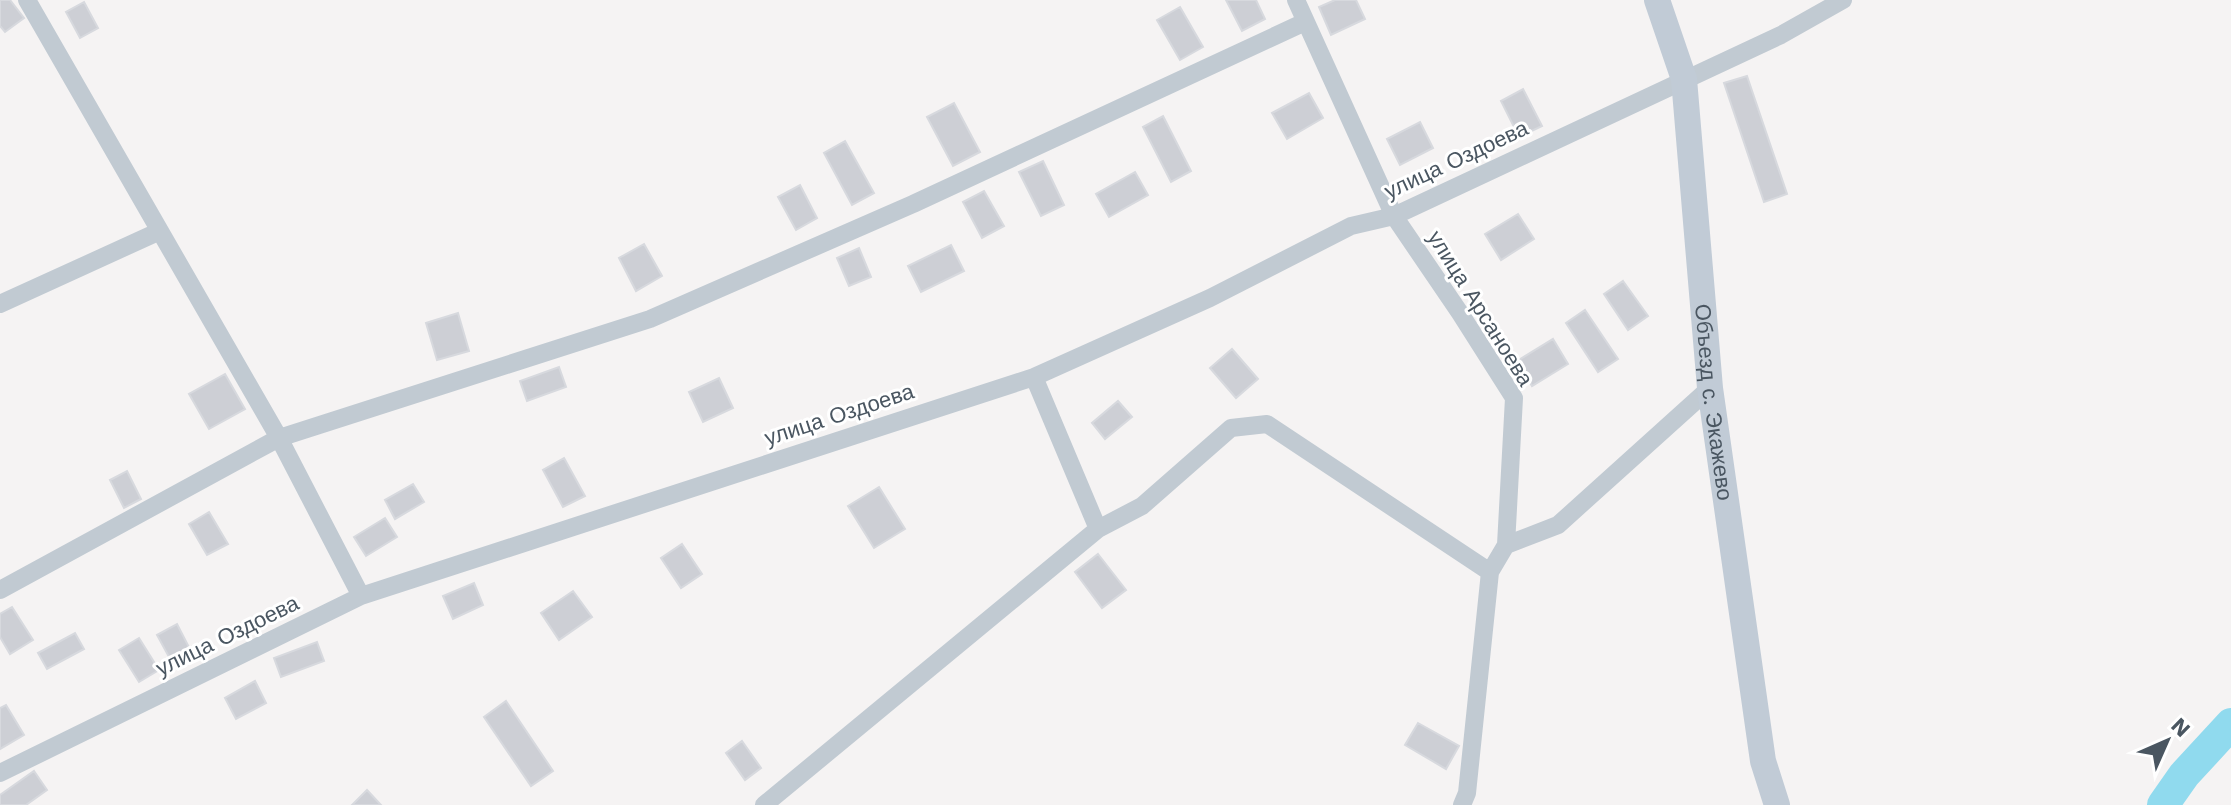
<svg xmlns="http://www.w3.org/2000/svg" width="2231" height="805" viewBox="0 0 2231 805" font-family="'Work Sans',sans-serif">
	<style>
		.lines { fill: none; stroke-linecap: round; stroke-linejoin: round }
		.river { stroke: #90daee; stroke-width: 32 }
		.building { fill: #cdcfd5; stroke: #d7d9de; stroke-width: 2 }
		.street { stroke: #c1cad2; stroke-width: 18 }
		.secondary { stroke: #c1cbd6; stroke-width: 26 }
		.labels { text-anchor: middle; stroke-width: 6; stroke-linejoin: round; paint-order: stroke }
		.street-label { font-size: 22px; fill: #4a5661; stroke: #fff }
	</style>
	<rect width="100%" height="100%" fill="#f5f3f3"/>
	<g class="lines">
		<path class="river" d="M 2163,805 L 2184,775 L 2231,724"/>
	</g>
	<path class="building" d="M 0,0 L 10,0 L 24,18 L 5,32 L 0,26 Z
		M 1226,0 L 1256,0 L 1265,19 L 1242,31 Z
		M 1335,0 L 1356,0 L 1365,19 L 1331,35 L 1319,7 Z
		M 84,2 L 98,28 L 80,38 L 66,12 Z
		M 1180,7 L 1203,47 L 1180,60 L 1157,20 Z
		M 1747,76 L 1787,194 L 1764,202 L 1724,83 Z
		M 1523,89 L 1542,126 L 1519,137 L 1501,101 Z
		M 1309,93 L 1323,118 L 1287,139 L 1272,113 Z
		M 954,103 L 980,152 L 953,166 L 927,117 Z
		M 1163,116 L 1191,171 L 1171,182 L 1143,127 Z
		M 1420,122 L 1433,148 L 1400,165 L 1387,139 Z
		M 845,141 L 874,193 L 852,205 L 824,153 Z
		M 1043,161 L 1064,205 L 1041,216 L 1019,172 Z
		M 1135,172 L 1148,195 L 1109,217 L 1096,194 Z
		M 800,185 L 817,218 L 796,230 L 778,197 Z
		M 984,191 L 1004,226 L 982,238 L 963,202 Z
		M 1518,214 L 1534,239 L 1501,260 L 1485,234 Z
		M 644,244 L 662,276 L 636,291 L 619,258 Z
		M 951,245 L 964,271 L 921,292 L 908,266 Z
		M 859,248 L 871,277 L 849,286 L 837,258 Z
		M 1623,281 L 1648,316 L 1628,330 L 1604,294 Z
		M 1585,310 L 1618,359 L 1598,372 L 1566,323 Z
		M 458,313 L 469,351 L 437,360 L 426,323 Z
		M 1553,339 L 1568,364 L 1532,386 L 1517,361 Z
		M 1232,349 L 1258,379 L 1236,398 L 1210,368 Z
		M 559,367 L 566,387 L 527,401 L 520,381 Z
		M 225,374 L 245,409 L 209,429 L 189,394 Z
		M 719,378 L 733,408 L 703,422 L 689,392 Z
		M 1118,401 L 1132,417 L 1105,439 L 1092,423 Z
		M 564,458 L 585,496 L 563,507 L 543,470 Z
		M 127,471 L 141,499 L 124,508 L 110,480 Z
		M 413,484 L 424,502 L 395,519 L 385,500 Z
		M 879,487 L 905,529 L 874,548 L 848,506 Z
		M 209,512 L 228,544 L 207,555 L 189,524 Z
		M 385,518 L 397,537 L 366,556 L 354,537 Z
		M 682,544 L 702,574 L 681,588 L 661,558 Z
		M 1098,554 L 1126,590 L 1102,608 L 1075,572 Z
		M 474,583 L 483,605 L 453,619 L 443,596 Z
		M 573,591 L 592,617 L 559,640 L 541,613 Z
		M 12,607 L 33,640 L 10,654 L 0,637 L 0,614 Z
		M 177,624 L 193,655 L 174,666 L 157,635 Z
		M 75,633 L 84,649 L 47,669 L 38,653 Z
		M 139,638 L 159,670 L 139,682 L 119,650 Z
		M 317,642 L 324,661 L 281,677 L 274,658 Z
		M 255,681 L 266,703 L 236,719 L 225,698 Z
		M 506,701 L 553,771 L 531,786 L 484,717 Z
		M 6,705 L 24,735 L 0,749 L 0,708 Z
		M 1418,723 L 1459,746 L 1446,769 L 1405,745 Z
		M 742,741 L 761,768 L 745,780 L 726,753 Z
		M 34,771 L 47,790 L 26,805 L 0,805 L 0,795 Z
		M 367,790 L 381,805 L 352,805 Z"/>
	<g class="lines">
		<path class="street" d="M 27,0 L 279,438 L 361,596
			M 1296,0 L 1394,216 L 1460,313 L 1514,398 L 1506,545 L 1490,572 L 1467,793 L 1462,805
			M 0,304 L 160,231
			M 1098,529 L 1142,506 L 1231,428 L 1267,424 L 1490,572
			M 1506,545 L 1558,525 L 1710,388
			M 0,590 L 279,438 L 650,319 L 913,204 L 1305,22
			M 0,773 L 361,596 L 1034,377 L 1210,298 L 1351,226 L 1394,216 L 1781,35 L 1843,0
			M 764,805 L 1098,529 L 1034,377"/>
		<path class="secondary" id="s1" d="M 1657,0 L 1684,79 L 1710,388 L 1763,761 L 1777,805"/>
	</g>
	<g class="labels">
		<g class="street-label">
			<text transform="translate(1456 159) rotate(-25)" y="8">улица Оздоева</text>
			<text transform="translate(1481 308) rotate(58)" y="8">улица Арсаноева</text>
			<text dy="8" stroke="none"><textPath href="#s1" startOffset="408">Объезд с. Экажево</textPath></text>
			<text transform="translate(839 414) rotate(-18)" y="8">улица Оздоева</text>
			<text transform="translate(227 635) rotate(-26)" y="8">улица Оздоева</text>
		</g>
	</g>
	<g transform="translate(2167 741) rotate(45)" stroke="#ffffff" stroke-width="6" paint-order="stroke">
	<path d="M0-6L14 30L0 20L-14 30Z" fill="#4a5661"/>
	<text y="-12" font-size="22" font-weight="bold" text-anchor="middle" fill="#4a5661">N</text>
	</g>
</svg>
